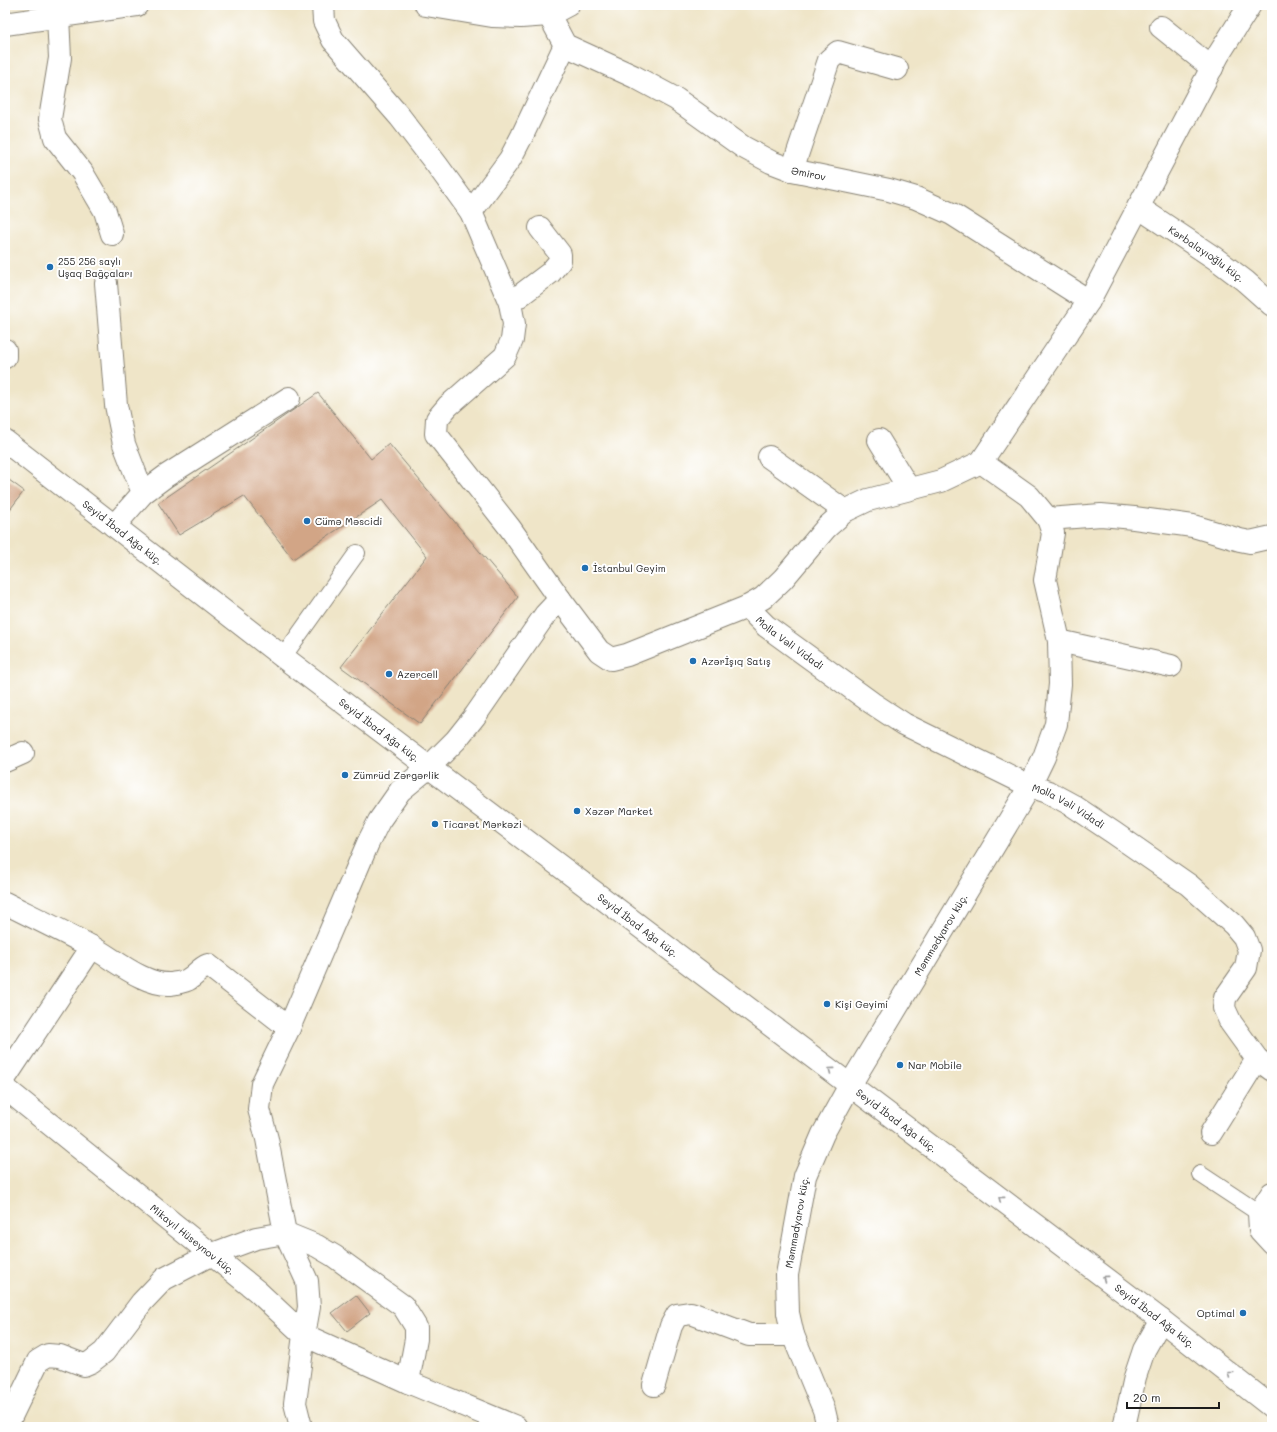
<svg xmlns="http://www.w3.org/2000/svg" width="1277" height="1432" viewBox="0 0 1277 1432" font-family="Mali,sans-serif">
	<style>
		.building { fill: #d2a586 }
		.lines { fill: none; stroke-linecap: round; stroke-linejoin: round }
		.service-casing { stroke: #868072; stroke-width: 18 }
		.minor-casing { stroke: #868072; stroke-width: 24 }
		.tertiary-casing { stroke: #868072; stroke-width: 24 }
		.service { stroke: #fff; stroke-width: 16 }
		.minor { stroke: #fff; stroke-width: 22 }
		.tertiary { stroke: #fff; stroke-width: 22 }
		.oneway { stroke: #999 }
		.poi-dot { fill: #1f6fb2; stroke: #fff; stroke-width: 1.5 }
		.labels { text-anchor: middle; stroke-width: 4; stroke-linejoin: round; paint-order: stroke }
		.street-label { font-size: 10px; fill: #1c1c1c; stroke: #fff }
		.poi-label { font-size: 10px; fill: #1c1c1c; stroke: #fff; text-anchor: start }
	</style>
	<rect width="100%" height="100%" fill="#fff"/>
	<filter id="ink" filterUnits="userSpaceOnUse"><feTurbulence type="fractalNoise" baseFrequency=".025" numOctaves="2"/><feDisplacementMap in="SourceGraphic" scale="8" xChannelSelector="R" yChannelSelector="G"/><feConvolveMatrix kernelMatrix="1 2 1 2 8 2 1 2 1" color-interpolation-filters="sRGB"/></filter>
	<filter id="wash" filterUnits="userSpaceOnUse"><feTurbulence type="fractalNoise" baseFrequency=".012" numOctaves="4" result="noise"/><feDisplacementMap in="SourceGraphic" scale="16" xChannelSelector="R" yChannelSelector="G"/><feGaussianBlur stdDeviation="0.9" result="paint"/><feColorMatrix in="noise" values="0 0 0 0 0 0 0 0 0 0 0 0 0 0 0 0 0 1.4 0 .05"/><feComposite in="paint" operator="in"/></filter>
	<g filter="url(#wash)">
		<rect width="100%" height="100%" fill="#efe5c8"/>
		<g id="blocks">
			<path class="building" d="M 318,393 L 371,459 L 389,444 L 518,597 L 420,724 L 341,667 L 427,556 L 382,500 L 293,559 L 244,496 L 179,535 L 158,503 Z
				M 5,477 L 24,491 L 5,516 Z
				M 356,1295 L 370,1313 L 347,1331 L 332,1313 Z"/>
		</g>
	</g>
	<g filter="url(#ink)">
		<use href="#blocks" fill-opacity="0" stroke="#868072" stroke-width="1"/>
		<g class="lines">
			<g class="service-casing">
				<path id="service" d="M 283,657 L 357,553
					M 1200,1174 L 1259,1213"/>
			</g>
			<g class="minor-casing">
				<g id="minor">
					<path d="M 323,5 L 324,21 L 333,40 L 400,117 L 437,165 L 471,212 L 510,303 L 514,324 L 512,340 L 505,356 L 448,406 L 437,419 L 436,434 L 510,528 L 560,599"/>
					<path d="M 426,5 L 492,16 L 521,17 L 549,15 L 568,5"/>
					<path id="s1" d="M 549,15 L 565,45 L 635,77 L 676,99 L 743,147 L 771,162 L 792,170 L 889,190 L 916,198 L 952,214 L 1089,301"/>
					<path d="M 58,16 L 60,58 L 50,119 L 55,138 L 82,172 L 105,211 L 112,234"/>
					<path d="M 5,24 L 137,5"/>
					<path d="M 1161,27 L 1212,68"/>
					<path d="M 792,170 L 829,60 L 838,52 L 897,69"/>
					<path id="s2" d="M 1138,207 L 1216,259 L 1245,281 L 1272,305"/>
					<path d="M 471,212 L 510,159 L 522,136 L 565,45"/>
					<path d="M 106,283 L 116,405 L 124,444 L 143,493 L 114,526"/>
					<path d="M 510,303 L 550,273 L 560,261 L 560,254 L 540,228"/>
					<path d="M 5,350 L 5,357"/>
					<path d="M 879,440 L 909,489"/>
					<path d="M 769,457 L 845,511"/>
					<path d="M 143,493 L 166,476 L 289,398"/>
					<path d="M 1048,519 L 1101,515 L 1134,518 L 1193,526 L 1240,540 L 1250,542 L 1272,537"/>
					<path id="s3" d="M 747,607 L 766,626 L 872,703 L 904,724 L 1030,786 L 1048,792 L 1072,805 L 1114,833 L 1189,885 L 1234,925 L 1244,937 L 1249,950 L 1246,968 L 1225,998 L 1224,1008 L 1231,1023 L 1257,1059 L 1272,1070"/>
					<path d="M 1059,641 L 1171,666"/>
					<path d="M 5,761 L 23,753"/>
					<path d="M 5,903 C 33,917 62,931 90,946 C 113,958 144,986 171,984 C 176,983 185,982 189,979 C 196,975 200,968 208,965 L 289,1028"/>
					<path d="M 5,1078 L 92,947"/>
					<path id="s4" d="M 5,1088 L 257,1291 L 304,1335 L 295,1403 L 301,1427"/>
					<path d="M 1211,1133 L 1257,1059"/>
					<path d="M 1272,1193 L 1259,1213 L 1260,1230 L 1272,1243"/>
					<path d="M 654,1385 L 671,1326 L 677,1315 L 691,1313 L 749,1335 L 793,1335"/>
					<path d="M 6,1427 L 38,1361 L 48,1355 L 60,1356 L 84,1365 L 91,1362 L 104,1352 L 142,1302 L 164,1279 L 210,1255 L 256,1238 L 285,1233 L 317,1246 L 334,1256 L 403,1306 L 416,1327 L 416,1339 L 408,1382"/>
					<path d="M 516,1427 L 408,1382 L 304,1335 L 309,1307 L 307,1281 L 285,1233 L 267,1139 L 259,1109 L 262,1084 L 289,1028 L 368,843 L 379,821 L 400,791 L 429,767 L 456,740 L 475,716 L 545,615 L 560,599 L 599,651 L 611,659 L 627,655 L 747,607 L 763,598 L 783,579 L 826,528 L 845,511 L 868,500 L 941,481 L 981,462 L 1089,301 L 1219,54 L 1250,5"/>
					<path id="s5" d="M 828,1427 L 824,1410 L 793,1335 L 788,1313 L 787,1275 L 805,1176 L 823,1134 L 850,1085 L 1030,786 L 1044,757 L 1056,724 L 1060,684 L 1059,641 L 1045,580 L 1053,533 L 1048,519 L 1029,496 L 981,462"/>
					<path d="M 1124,1427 L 1135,1377 L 1144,1350 L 1161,1320"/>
				</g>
			</g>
			<g class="tertiary-casing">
				<g id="tertiary">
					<path id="s6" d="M 5,441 L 283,657 L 1161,1320 L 1272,1407"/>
				</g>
			</g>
			<use href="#service" class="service"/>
			<use href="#minor" class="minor"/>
			<use href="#tertiary" class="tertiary"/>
		</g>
		<defs><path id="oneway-chevron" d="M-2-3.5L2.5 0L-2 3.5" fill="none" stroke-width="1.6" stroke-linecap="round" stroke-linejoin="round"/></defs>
		<g class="oneway">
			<use href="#oneway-chevron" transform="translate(831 1070) rotate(-143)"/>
			<use href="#oneway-chevron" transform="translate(1001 1199) rotate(-143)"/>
			<use href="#oneway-chevron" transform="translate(1105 1278) rotate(-143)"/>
			<use href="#oneway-chevron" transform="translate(1230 1374) rotate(-142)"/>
		</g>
	</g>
	<g class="poi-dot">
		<circle cx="50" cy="267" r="4"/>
		<circle cx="307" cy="521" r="4"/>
		<circle cx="585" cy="568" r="4"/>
		<circle cx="693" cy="661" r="4"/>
		<circle cx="389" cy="674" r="4"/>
		<circle cx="345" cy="775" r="4"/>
		<circle cx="577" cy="811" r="4"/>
		<circle cx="435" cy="824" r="4"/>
		<circle cx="827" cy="1004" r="4"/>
		<circle cx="900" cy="1065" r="4"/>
		<circle cx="1243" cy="1313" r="4"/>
	</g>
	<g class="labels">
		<g class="street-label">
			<text dy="4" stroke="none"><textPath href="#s1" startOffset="311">Əmirov</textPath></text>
			<text dy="4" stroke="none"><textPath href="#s2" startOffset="83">Kərbalayıoğlu küç.</textPath></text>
			<text dy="4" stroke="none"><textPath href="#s6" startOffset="149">Seyid İbad Ağa küç.</textPath></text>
			<text dy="4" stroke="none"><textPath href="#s3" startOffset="56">Molla Vəli Vidadi</textPath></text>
			<text dy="4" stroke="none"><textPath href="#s6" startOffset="473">Seyid İbad Ağa küç.</textPath></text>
			<text dy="4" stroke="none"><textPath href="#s3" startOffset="380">Molla Vəli Vidadi</textPath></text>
			<text dy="4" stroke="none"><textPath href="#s6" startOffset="797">Seyid İbad Ağa küç.</textPath></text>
			<text dy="4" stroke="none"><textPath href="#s5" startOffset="537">Məmmədyarov küç.</textPath></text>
			<text dy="4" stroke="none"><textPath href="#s6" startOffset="1121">Seyid İbad Ağa küç.</textPath></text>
			<text dy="4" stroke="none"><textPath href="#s5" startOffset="213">Məmmədyarov küç.</textPath></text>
			<text dy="4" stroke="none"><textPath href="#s4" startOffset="241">Mikayıl Hüseynov küç.</textPath></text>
			<text dy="4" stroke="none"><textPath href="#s6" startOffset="1445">Seyid İbad Ağa küç.</textPath></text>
		</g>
		<g class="poi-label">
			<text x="58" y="265">255 256 saylı<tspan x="58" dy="12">Uşaq Bağçaları</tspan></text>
			<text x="315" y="525">Cümə Məscidi</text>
			<text x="593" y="572">İstanbul Geyim</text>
			<text x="701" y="665">Azərİşıq Satış</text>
			<text x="397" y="678">Azercell</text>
			<text x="353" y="779">Zümrüd Zərgərlik</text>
			<text x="585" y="815">Xəzər Market</text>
			<text x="443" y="828">Ticarət Mərkəzi</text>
			<text x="835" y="1008">Kişi Geyimi</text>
			<text x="908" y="1069">Nar Mobile</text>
			<text x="1235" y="1317" text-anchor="end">Optimal</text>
		</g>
	</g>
	<rect width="1277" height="1432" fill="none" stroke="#fff" stroke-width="20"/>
	<path d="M1127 1402v6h92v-6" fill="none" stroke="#1c1c1c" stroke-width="2"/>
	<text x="1133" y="1402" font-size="12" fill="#1c1c1c" stroke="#ffffff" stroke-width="3" paint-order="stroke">20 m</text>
</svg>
